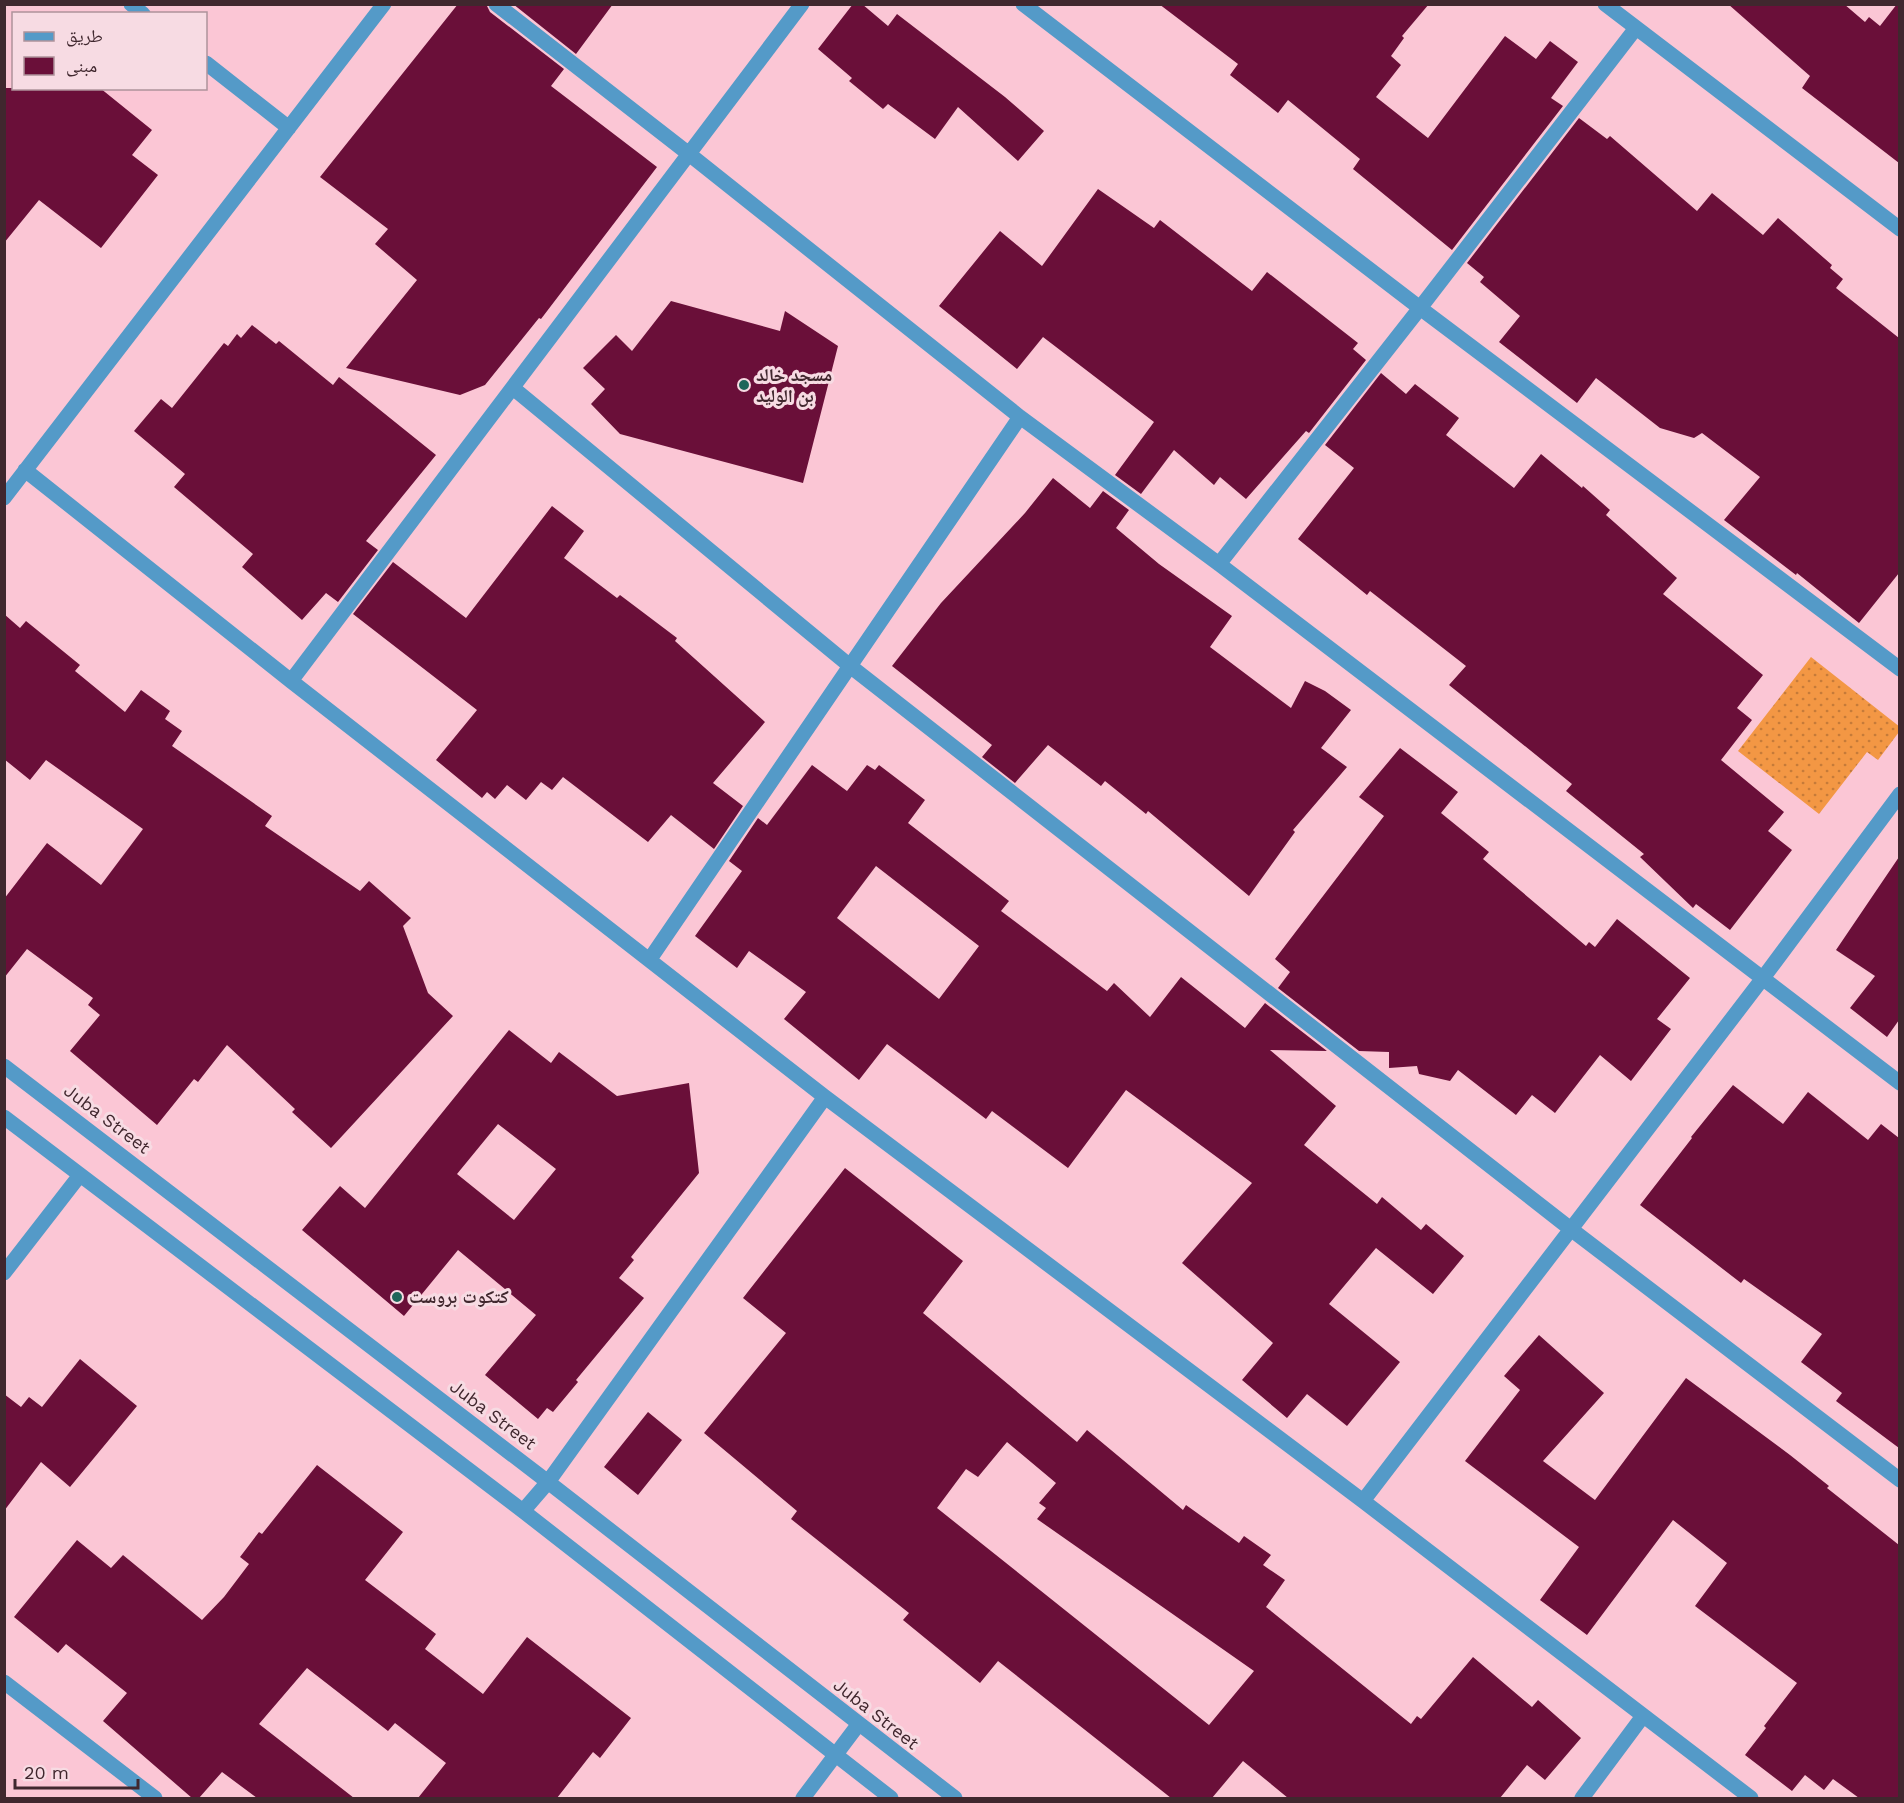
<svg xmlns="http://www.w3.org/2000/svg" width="1904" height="1803" viewBox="0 0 1904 1803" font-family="'Work Sans','Noto Naskh Arabic',sans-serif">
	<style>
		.grass { fill: url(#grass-dots) }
		.building { fill: #6a0f39; fill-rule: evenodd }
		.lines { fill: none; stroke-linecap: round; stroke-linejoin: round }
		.minor { stroke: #549ac8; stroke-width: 15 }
		.poi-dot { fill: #1f665a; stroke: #f7dbe3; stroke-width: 2 }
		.labels { text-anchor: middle; stroke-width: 6; stroke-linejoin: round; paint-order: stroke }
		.poi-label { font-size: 18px; font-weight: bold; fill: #40272e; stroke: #f7dbe3; text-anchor: start }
		.street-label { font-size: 18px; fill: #40272e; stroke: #f7dbe3 }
	</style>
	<defs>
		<pattern id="grass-dots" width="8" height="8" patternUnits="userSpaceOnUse" patternTransform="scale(1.5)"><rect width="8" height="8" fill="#f39744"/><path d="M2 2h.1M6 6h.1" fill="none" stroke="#c67b39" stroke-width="1.8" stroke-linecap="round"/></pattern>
	</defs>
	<rect width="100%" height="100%" fill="#fbc6d5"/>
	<path class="grass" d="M 1811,657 L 1900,727 L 1899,732 L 1878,760 L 1867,752 L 1819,814 L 1738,751 Z"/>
	<path class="building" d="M 458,4 L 486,4 L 490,12 L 564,69 L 551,86 L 657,167 L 541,319 L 539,318 L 485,385 L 460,395 L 346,368 L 417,280 L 375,244 L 388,229 L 320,177 Z
		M 513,4 L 613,4 L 576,54 Z
		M 853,4 L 862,4 L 888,26 L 897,14 L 1005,97 L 1044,131 L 1018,161 L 958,107 L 935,139 L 888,104 L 883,109 L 849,81 L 852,78 L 818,49 Z
		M 1159,4 L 1429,4 L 1402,36 L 1404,38 L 1391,56 L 1401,65 L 1376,97 L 1428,138 L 1505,36 L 1536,59 L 1550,41 L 1578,62 L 1551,98 L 1563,106 L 1452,250 L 1353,169 L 1360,159 L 1288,100 L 1278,113 L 1230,75 L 1238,64 Z
		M 1728,4 L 1844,4 L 1865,22 L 1869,17 L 1880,26 L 1897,4 L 1899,4 L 1899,163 L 1802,88 L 1810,76 Z
		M 4,88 L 100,88 L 152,130 L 132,155 L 158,175 L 101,248 L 39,200 L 4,243 Z
		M 1579,118 L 1607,139 L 1610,136 L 1697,211 L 1712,193 L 1763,235 L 1778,218 L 1832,265 L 1830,268 L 1843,279 L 1836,288 L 1899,338 L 1899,573 L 1859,623 L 1797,573 L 1796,575 L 1724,520 L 1760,477 L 1702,433 L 1694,438 L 1660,428 L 1596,378 L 1577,403 L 1499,342 L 1520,316 L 1480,282 L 1484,277 L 1467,263 Z
		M 1098,189 L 1154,228 L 1160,220 L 1252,291 L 1267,272 L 1358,343 L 1353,349 L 1366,360 L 1309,433 L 1306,431 L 1246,499 L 1220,477 L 1214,485 L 1174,450 L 1141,494 L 1115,475 L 1154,422 L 1043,337 L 1017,369 L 939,306 L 1000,231 L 1042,266 Z
		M 671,301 L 780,331 L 785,311 L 838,346 L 803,483 L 620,434 L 591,404 L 605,389 L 583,368 L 616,335 L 632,351 Z
		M 252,325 L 276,344 L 279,341 L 333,385 L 339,377 L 436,455 L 366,541 L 378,550 L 338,602 L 326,593 L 302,620 L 242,567 L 253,554 L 174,487 L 185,474 L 134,431 L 161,399 L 172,408 L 224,343 L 228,346 L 237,334 L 241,338 Z
		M 1381,373 L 1406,394 L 1415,384 L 1459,418 L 1446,435 L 1514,488 L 1541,454 L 1582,488 L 1583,486 L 1610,510 L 1606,515 L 1677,578 L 1663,594 L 1763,675 L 1737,708 L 1752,720 L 1721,760 L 1784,812 L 1768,831 L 1792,850 L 1730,930 L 1696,904 L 1693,908 L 1640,857 L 1644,854 L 1566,791 L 1572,784 L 1449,685 L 1466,666 L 1370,591 L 1367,595 L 1298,539 L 1354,468 L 1325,445 Z
		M 1053,478 L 1090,508 L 1103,491 L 1129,510 L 1116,528 L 1159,564 L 1232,616 L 1210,647 L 1291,708 L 1305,681 L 1325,691 L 1351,710 L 1321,748 L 1347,767 L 1293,830 L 1295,832 L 1249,896 L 1148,811 L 1146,814 L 1105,781 L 1101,786 L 1048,745 L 1015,783 L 982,757 L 992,745 L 892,666 L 941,603 L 1025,513 Z
		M 552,506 L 584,531 L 564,558 L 617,598 L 620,595 L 677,638 L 675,641 L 765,722 L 713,783 L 743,806 L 714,849 L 671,815 L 648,842 L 563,777 L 552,790 L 541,782 L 526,800 L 507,785 L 495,799 L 487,792 L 482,798 L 436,760 L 477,710 L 353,614 L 393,562 L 466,618 Z
		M 4,614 L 20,628 L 26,621 L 80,665 L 75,671 L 125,712 L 141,690 L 170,711 L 165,719 L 182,731 L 172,746 L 272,816 L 265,826 L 360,891 L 369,881 L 411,918 L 403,926 L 428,993 L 453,1016 L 331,1148 L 292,1112 L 295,1109 L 227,1045 L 198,1082 L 194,1079 L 157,1125 L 70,1051 L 100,1015 L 88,1005 L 93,998 L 27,949 L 4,978 L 4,899 L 47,843 L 101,885 L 143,829 L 46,760 L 30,780 L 4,759 Z
		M 1400,748 L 1458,792 L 1441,813 L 1489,852 L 1483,859 L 1586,946 L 1589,942 L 1595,947 L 1617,919 L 1690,978 L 1657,1019 L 1671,1029 L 1631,1081 L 1600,1055 L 1555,1113 L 1532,1095 L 1516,1115 L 1458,1070 L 1450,1081 L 1419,1074 L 1417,1066 L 1389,1068 L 1389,1052 L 1359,1051 L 1278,988 L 1290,972 L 1275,959 L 1384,816 L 1359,797 Z
		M 812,765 L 847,791 L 867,765 L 875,770 L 879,765 L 925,800 L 908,823 L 1009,901 L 1001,911 L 1107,991 L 1114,983 L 1150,1017 L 1181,977 L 1245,1028 L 1265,1003 L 1327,1051 L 1270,1050 L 1336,1106 L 1304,1145 L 1377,1204 L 1382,1197 L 1421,1230 L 1426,1224 L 1464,1256 L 1433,1294 L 1376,1248 L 1329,1304 L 1400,1362 L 1347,1426 L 1307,1394 L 1287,1418 L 1242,1380 L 1273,1343 L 1182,1263 L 1252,1183 L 1126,1090 L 1068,1168 L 992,1111 L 986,1119 L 887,1044 L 859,1080 L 784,1019 L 806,992 L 749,951 L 737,968 L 695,936 L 742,871 L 729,861 L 758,818 L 767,825 ZM 876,866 L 979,946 L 939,999 L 837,918 Z
		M 1899,857 L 1899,1020 L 1887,1037 L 1850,1008 L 1875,976 L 1836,950 Z
		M 509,1030 L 551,1063 L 559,1052 L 617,1096 L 689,1083 L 699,1173 L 631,1257 L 634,1260 L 619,1278 L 644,1298 L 576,1380 L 578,1382 L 553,1412 L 547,1408 L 538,1419 L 485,1375 L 536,1315 L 458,1250 L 404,1316 L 302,1230 L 340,1186 L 365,1208 ZM 498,1124 L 556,1169 L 514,1220 L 457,1174 Z
		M 1733,1085 L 1783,1124 L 1808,1092 L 1868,1140 L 1881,1124 L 1899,1138 L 1899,1448 L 1836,1401 L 1842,1393 L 1801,1362 L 1822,1334 L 1744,1279 L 1741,1283 L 1640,1205 L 1692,1138 L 1691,1137 Z
		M 845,1168 L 963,1261 L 923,1313 L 1077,1442 L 1087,1430 L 1183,1510 L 1186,1505 L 1239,1543 L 1244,1536 L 1271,1555 L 1263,1565 L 1285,1580 L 1266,1607 L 1411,1724 L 1417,1716 L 1421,1719 L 1473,1657 L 1532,1707 L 1538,1700 L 1581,1738 L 1545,1780 L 1527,1765 L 1500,1798 L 1288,1798 L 1243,1761 L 1212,1798 L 1171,1798 L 998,1661 L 980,1683 L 903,1620 L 909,1613 L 791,1519 L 797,1511 L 704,1433 L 786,1333 L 743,1298 ZM 1007,1442 L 1056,1483 L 1039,1503 L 1046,1508 L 1037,1519 L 1254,1671 L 1209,1725 L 937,1508 L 966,1469 L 978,1477 Z
		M 1539,1335 L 1604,1393 L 1543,1461 L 1595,1500 L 1686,1378 L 1790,1455 L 1829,1486 L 1827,1488 L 1899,1545 L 1899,1798 L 1859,1798 L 1833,1779 L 1824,1790 L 1805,1775 L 1792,1791 L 1745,1755 L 1766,1728 L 1764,1726 L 1797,1683 L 1695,1606 L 1727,1563 L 1673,1520 L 1587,1635 L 1540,1600 L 1579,1547 L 1465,1461 L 1520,1390 L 1504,1376 Z
		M 80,1359 L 137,1406 L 70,1487 L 41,1462 L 4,1511 L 4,1394 L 21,1407 L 29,1397 L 42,1407 Z
		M 648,1412 L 682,1440 L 638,1495 L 604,1467 Z
		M 317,1465 L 403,1532 L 365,1580 L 436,1634 L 425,1649 L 483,1694 L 527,1637 L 631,1718 L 600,1758 L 593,1752 L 557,1798 L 418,1798 L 446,1763 L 395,1723 L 388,1731 L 307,1668 L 259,1724 L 354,1798 L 257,1798 L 222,1772 L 199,1798 L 192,1798 L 103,1721 L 127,1693 L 66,1644 L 58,1653 L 14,1617 L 77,1540 L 111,1568 L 123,1555 L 202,1620 L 224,1597 L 249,1564 L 240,1557 L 259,1532 L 262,1534 Z"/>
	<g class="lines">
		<path class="minor" d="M 131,4 L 143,14
			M 496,4 L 689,154 L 1020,417 L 1219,564 L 1900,1083
			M 1023,4 L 1420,308 L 1900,669
			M 1605,4 L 1900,229
			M 206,63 L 289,128
			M 513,388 L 850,666 L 1572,1230 L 1900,1480
			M 25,470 L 291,681 L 825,1097 L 1363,1501 L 1751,1798
			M 4,498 L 384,4
			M 1219,564 L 1420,308 L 1636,28
			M 291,681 L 802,4
			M 650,959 L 1020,417
			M 4,1066 L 548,1482 L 955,1798
			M 4,1117 L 523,1511 L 891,1798
			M 4,1273 L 80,1175
			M 1363,1501 L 1763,978 L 1900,794
			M 523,1511 L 548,1482 L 825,1097
			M 4,1682 L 155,1798
			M 803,1798 L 858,1725
			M 1582,1798 L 1643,1716"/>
	</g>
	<g class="poi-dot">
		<circle cx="744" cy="385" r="6"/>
		<circle cx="397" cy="1297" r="6"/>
	</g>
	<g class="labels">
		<g class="poi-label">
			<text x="756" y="381">مسجد خالد<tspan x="756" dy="21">بن الوليد</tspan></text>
			<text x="409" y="1303">كتكوت بروست</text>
		</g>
		<g class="street-label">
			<text transform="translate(107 1119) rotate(37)" y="6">Juba Street</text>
			<text transform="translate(493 1415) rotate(37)" y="6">Juba Street</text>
			<text transform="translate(876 1714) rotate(38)" y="6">Juba Street</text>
		</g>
	</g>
	<rect width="1904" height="1803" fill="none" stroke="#40272e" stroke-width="12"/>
	<rect x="12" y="12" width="195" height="78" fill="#f7dbe3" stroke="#ae939b" stroke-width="1.5"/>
	<rect x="24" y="32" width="30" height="9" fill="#549ac8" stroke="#ae939b" stroke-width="1.5"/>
	<text x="66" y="42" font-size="18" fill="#40272e">طريق</text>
	<rect x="24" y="57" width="30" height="18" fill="#6a0f39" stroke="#ae939b" stroke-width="1.5"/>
	<text x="66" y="72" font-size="18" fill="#40272e">مبنى</text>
	<path d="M15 1779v9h123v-9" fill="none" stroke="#40272e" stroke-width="3"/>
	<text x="24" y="1779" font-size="18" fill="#40272e" stroke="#f7dbe3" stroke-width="4.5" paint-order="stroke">20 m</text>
</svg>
